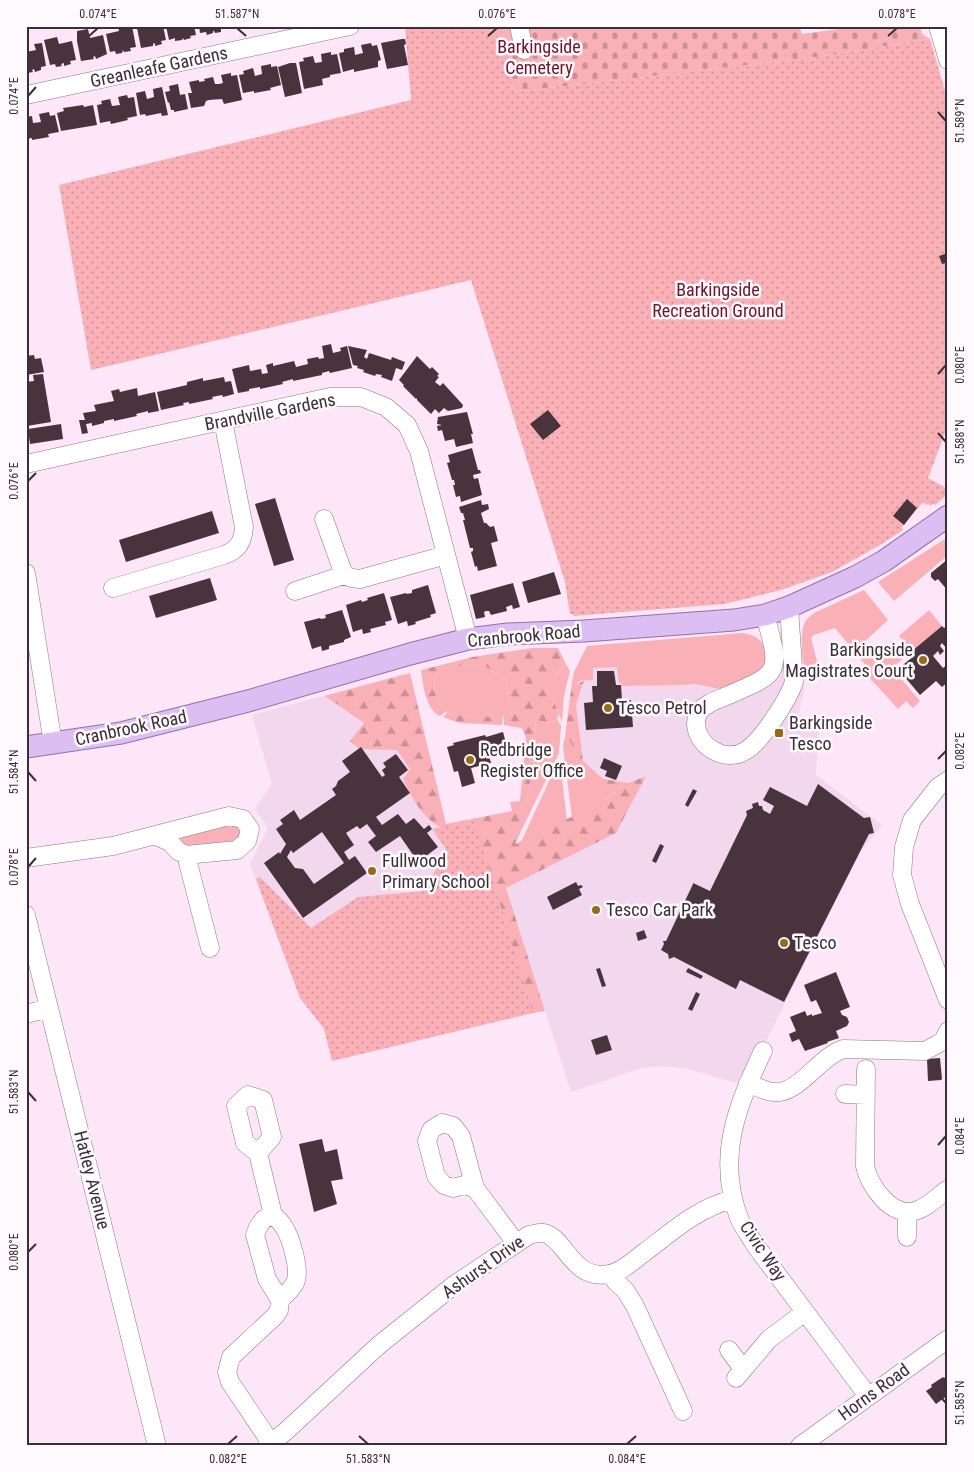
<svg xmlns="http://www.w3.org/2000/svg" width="974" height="1472" viewBox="0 0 974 1472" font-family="'Roboto Condensed',sans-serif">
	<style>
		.built { fill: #f3d7ee }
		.green { fill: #f9b0b7 }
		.forest { fill: url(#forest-firs) }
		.cemetery { fill: url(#cemetery-stones) }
		.park { fill: url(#park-dots) }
		.building { fill: #49333c; fill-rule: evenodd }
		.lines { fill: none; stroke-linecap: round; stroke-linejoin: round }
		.minor-casing { stroke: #8a7787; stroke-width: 19 }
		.major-casing { stroke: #9570ac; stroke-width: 23 }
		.minor { stroke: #fff; stroke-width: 18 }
		.major { stroke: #ddbef3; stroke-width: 21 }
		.ticks { fill: none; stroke: #383037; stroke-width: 2 }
		.poi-dot { fill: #976a19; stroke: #fef9fd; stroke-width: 2 }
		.labels { text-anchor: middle; stroke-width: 5; stroke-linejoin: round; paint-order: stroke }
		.park-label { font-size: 18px; fill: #6e1329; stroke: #fef9fd }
		.street-label { font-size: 18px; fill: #383037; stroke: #fef9fd }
		.poi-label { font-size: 18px; fill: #383037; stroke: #fef9fd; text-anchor: start }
		.neatline { fill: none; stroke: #383037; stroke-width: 2 }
		.ticks-label { font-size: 12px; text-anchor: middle; fill: #383037 }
	</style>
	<defs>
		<pattern id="forest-firs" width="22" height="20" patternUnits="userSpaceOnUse" patternTransform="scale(1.25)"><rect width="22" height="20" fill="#f9b0b7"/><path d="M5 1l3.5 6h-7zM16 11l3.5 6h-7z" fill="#cb9096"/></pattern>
		<pattern id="cemetery-stones" width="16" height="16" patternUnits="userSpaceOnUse" patternTransform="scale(1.25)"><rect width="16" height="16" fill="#f9b0b7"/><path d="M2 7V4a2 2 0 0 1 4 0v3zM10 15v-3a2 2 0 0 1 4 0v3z" fill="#cb9096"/></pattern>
		<pattern id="park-dots" width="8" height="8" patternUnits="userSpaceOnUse" patternTransform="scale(1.25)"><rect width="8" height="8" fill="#f9b0b7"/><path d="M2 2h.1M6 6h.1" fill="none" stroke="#cb9096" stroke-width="1.8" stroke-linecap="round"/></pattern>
	</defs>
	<rect width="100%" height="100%" fill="#fce6f8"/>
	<path class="built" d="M 801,637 L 804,691 L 798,715 L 819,721 L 816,775 L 882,825 L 860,852 L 744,1085 L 684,1068 L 662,1066 L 641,1068 L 571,1092 L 506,888 L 616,833 L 645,776 L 628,783 L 603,779 L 583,761 L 576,705 L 591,664 L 743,641 Z
		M 404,674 L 440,827 L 475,821 L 332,1061 L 324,1029 L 300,998 L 250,864 L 268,828 L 255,809 L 272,784 L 252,715 Z"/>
	<path class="green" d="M 948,537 L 948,555 L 894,601 L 878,582 Z
		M 864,590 L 888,620 L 864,642 L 876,656 L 893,641 L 906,656 L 892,668 L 920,701 L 913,708 L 906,701 L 898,709 L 869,677 L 868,668 L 835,628 L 814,635 L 811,638 L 819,669 L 828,667 L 830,671 C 826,678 813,683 807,676 C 802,669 800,632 804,625 C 806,619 809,617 814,613 Z
		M 929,610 L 942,626 L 912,651 L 899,636 Z
		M 743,633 C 762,636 764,645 768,662 L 759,673 L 721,689 L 695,684 L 682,685 L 622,686 L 621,683 L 619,683 L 617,667 L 593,668 L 593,680 L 580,681 L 576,684 L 572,682 L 574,672 L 587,646 Z
		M 482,664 L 506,680 L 510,701 L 502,717 L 454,715 L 445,712 L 435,694 L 434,679 L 445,668 Z
		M 566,664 L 570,671 L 564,696 L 562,722 L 552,695 L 552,678 Z
		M 557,719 L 561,726 L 559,753 L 526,821 L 525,808 L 533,770 L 536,720 L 550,723 Z
		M 565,737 C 576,745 575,754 581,765 C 588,777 605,784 617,791 L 594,806 L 572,818 L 563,746 Z
		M 560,761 L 567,821 L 521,842 L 557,764 Z
		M 230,821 L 240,824 L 241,841 L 188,849 L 180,842 L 181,837 Z"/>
	<path class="forest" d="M 532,648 L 558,648 L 566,664 L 552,678 L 552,695 L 559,715 L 557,719 L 550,723 L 536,720 L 533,770 L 525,808 L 526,821 L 515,844 L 594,806 L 616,792 C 605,785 588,777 581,765 C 574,754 576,745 565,737 L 572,682 L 576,684 L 584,681 L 576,705 L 583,761 L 603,779 L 628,783 L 646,776 L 616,833 L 506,888 L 545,1011 L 533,1013 L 498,917 L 449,832 C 423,820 415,803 403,779 L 410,769 L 397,750 L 359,749 L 350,741 L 364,723 L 325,696 L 410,673 L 446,824 L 512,811 L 510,802 L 520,801 L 526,738 L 522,728 L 504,725 L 503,715 L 510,701 L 506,680 L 482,664 L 445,668 L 434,679 L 435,694 L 445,712 L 440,716 C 426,710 423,685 421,670 L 473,657 Z
		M 447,713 L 454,715 L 502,717 L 502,725 L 460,723 L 443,717 Z"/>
	<path class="cemetery" d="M 501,26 L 799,26 L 802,34 L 860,26 L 920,26 L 922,34 L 930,39 L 810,58 L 514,92 Z"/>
	<path class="park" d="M 408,26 L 501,26 L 514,92 L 810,58 L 930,39 L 948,101 L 948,425 L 928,478 L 948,489 L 948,494 L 935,505 L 933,503 L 931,506 L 928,504 L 926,505 L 923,502 L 902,527 L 903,530 L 880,545 L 832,572 L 781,590 L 724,604 L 573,616 L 573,614 L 570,614 L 565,582 L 471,280 L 91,370 L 59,185 L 411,100 L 405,27 Z
		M 475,821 L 533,1013 L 332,1061 L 324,1029 L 300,998 L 256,879 L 260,877 L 311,928 L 358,897 L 425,891 L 446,849 L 432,829 Z"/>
	<path class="building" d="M 118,26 L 132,26 L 136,47 L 130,48 L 131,51 L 124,52 L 123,50 L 122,53 L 116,54 L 115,51 L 110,52 L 106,34 L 119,31 Z
		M 144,26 L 163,26 L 166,40 L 161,41 L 162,44 L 155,46 L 155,43 L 153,44 L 153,46 L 141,48 L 137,28 Z
		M 166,26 L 194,26 L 196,35 L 190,36 L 191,38 L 184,40 L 183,38 L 182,40 L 175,41 L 175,38 L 169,40 Z
		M 199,26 L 230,26 L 230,27 L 221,29 L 221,32 L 215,33 L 214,31 L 213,31 L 213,33 L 207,35 L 206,32 L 200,33 Z
		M 88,29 L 90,38 L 103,35 L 107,54 L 96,59 L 95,56 L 93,57 L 94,59 L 81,61 L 77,41 L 77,31 Z
		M 57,37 L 59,44 L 72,41 L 76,60 L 70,61 L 71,64 L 64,66 L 64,63 L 61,64 L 62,66 L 56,67 L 55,64 L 50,65 L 44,40 Z
		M 402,39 L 405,39 L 406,44 L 404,45 L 408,65 L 387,69 L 381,43 Z
		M 42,43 L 46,66 L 41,67 L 41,70 L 35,72 L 34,69 L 32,70 L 33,72 L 27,73 L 26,52 L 36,50 L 34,44 Z
		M 371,43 L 372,46 L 377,45 L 381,60 L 378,61 L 378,67 L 354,72 L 354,69 L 343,72 L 339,53 L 344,52 L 344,49 L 354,47 L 355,55 L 363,53 L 361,45 Z
		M 331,52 L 331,55 L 337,54 L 341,73 L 330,75 L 330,77 L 322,79 L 323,85 L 304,89 L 299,62 L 304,61 L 303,58 L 313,56 L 315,63 L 322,62 L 321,54 Z
		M 290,63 L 296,63 L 302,93 L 285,97 L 278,67 Z
		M 271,64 L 271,67 L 277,66 L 281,85 L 270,88 L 271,90 L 254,93 L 254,91 L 243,93 L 239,75 L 244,74 L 243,71 L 253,68 L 255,76 L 262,74 L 261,66 Z
		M 231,73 L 231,76 L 237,75 L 242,100 L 224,104 L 222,99 L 209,100 L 206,101 L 204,106 L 191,108 L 188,93 L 192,93 L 189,82 L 199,80 L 199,82 L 205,81 L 204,79 L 213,77 L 215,84 L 219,84 L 223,83 L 221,75 Z
		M 178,84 L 180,95 L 185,94 L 188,109 L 174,112 L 174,110 L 171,110 L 169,102 L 168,103 L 165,92 L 170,91 L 169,86 Z
		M 162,87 L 168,115 L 162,116 L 161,113 L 146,116 L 145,114 L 140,115 L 136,93 L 145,91 L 147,99 L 154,97 L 153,89 Z
		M 127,95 L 128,98 L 134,97 L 137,116 L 127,118 L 128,120 L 111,124 L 110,121 L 100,123 L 97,105 L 102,104 L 101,101 L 110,99 L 112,106 L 120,105 L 118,97 Z
		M 83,105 L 84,107 L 93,105 L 97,125 L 61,131 L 57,113 L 64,111 L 63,108 Z
		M 49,112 L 50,116 L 55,115 L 59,132 L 48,134 L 49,137 L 32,140 L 32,138 L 26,139 L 26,117 L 32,116 L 33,123 L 41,122 L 39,114 Z
		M 948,253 L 948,267 L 947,268 L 946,263 L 942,264 L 939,256 Z
		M 331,344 L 333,353 L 341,351 L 340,348 L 347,346 L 352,368 L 330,373 L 329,371 L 322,373 L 322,375 L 293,381 L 293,379 L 282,382 L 283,384 L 260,389 L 260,387 L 249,389 L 249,391 L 238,393 L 232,369 L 249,365 L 250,371 L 261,369 L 262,374 L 268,373 L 266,365 L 273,363 L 273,366 L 294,361 L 296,367 L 308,364 L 307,359 L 318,357 L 319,359 L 324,358 L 322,346 Z
		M 348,346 L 367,350 L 364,357 L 367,359 L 369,353 L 391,360 L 392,357 L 405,362 L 402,370 L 396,368 L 392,381 L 381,377 L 382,375 L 376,374 L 375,376 L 363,372 L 364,370 L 357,368 L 358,366 L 353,365 Z
		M 34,355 L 35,359 L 41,358 L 44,372 L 26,375 L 26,356 Z
		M 417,356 L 430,369 L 432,367 L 439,374 L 437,376 L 439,377 L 435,382 L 440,386 L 443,383 L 463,405 L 462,408 L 448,411 L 444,408 L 439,413 L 435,409 L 431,414 L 417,400 L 417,398 L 416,399 L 403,386 L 404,385 L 399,380 Z
		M 43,374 L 51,422 L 27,426 L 26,382 L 34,381 L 33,375 Z
		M 224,377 L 225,382 L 231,381 L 234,394 L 223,397 L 222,395 L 212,397 L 213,399 L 189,404 L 189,402 L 183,403 L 184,405 L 161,410 L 157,392 L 187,385 L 187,382 L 203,378 L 203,381 Z
		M 137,388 L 138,396 L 155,392 L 159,411 L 148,413 L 148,411 L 136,414 L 137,416 L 114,421 L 114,419 L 104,421 L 104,423 L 92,426 L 92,423 L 86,424 L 88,433 L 82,434 L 79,420 L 85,420 L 83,413 L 96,411 L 94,405 L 114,401 L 111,391 L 119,389 L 120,392 Z
		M 548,410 L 561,426 L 543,440 L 530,424 Z
		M 467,412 L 473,434 L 471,434 L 473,443 L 456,447 L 454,439 L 445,441 L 442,430 L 438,431 L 437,426 L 442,425 L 437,424 L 438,417 Z
		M 61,424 L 63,439 L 30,444 L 28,429 Z
		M 472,448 L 478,470 L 480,470 L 481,473 L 473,475 L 474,479 L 478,478 L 482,495 L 461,502 L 460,496 L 456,497 L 453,485 L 455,485 L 454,480 L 452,480 L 447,463 L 450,462 L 448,455 Z
		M 275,498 L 294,560 L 274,566 L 255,504 Z
		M 907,499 L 917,508 L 904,525 L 893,516 Z
		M 481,500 L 482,505 L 488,504 L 489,509 L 481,513 L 484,523 L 486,523 L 490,527 L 494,526 L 498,541 L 491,543 L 497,566 L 478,571 L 477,566 L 475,567 L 471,552 L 473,551 L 473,548 L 470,548 L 463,520 L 465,520 L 463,513 L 461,513 L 459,507 Z
		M 212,511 L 219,533 L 126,562 L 119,540 Z
		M 948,559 L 948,591 L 938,579 L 935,581 L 931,577 L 931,573 Z
		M 554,572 L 561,594 L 528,603 L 522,582 Z
		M 210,578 L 217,600 L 156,618 L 149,596 Z
		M 513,583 L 520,607 L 513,609 L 512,605 L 506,607 L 507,611 L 491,615 L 489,611 L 486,611 L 484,612 L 485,617 L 476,619 L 470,595 Z
		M 428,585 L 436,613 L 430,615 L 431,617 L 415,622 L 416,624 L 408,626 L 407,621 L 398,624 L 390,597 L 406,593 L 407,594 L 412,593 L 412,590 Z
		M 384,593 L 392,620 L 385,622 L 386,625 L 370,629 L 371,632 L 363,634 L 362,629 L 353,632 L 346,605 L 361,600 L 362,602 L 368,600 L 367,598 Z
		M 342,610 L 351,637 L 344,640 L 344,642 L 329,646 L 329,649 L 322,651 L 321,646 L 312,649 L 304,622 L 320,618 L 321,619 L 326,618 L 325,615 Z
		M 948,625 L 948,650 L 942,643 L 940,646 L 944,651 L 940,655 L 938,651 L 933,656 L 943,668 L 948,664 L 948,682 L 942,687 L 936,681 L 920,695 L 898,669 L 915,655 L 912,651 L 942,626 L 944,628 Z
		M 597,671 L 614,671 L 616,685 L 621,685 L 622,701 L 631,700 L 633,727 L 586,730 L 584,703 L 593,702 L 592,686 L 597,686 Z
		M 503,732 L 508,751 L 489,756 L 491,763 L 471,768 L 475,783 L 462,787 L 458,771 L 454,772 L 447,747 L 454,745 L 453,743 L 485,735 L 486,737 Z
		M 361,747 L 382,777 L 385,775 L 382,770 L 386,767 L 383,763 L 396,754 L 408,770 L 399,777 L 410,793 L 376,817 L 382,825 L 398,814 L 406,824 L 414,818 L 424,829 L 429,825 L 432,829 L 427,833 L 438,847 L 418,862 L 400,836 L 376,852 L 368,842 L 376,836 L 367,824 L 360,829 L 357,826 L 346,833 L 354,845 L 344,852 L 349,860 L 355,856 L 367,873 L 303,918 L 264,863 L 279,852 L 280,854 L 286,844 L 276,829 L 283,824 L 280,820 L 294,810 L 300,820 L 336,795 L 332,789 L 336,786 L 338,781 L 350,772 L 342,761 ZM 322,832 L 344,863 L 314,884 L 303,869 L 295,868 L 287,857 L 291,850 L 293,853 Z
		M 604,758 L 622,766 L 616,780 L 605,776 L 607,771 L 600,768 Z
		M 818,784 L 864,818 L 870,817 L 874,833 L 869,834 L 784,1002 L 740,980 L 736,989 L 674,957 L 669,959 L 668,954 L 661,950 L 664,944 L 663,941 L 666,941 L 693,884 L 693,883 L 710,891 L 747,815 L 746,811 L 753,808 L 752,804 L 758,802 L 759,806 L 762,806 L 763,810 L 770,814 L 774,806 L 763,800 L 770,787 L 807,806 Z
		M 693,789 L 697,791 L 688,807 L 685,805 Z
		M 660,844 L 664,846 L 656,863 L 652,861 Z
		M 576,882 L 578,886 L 581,885 L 583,887 L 579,889 L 582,895 L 553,910 L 547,897 Z
		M 644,930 L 647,938 L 638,941 L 636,933 Z
		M 600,968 L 606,986 L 602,987 L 596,969 Z
		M 688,968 L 703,976 L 701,979 L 686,972 Z
		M 836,972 L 850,1007 L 840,1011 L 842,1015 L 847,1017 L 849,1022 L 847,1026 L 836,1031 L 839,1038 L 827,1042 L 828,1043 L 805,1051 L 799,1039 L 792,1042 L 789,1034 L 796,1031 L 790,1017 L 805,1011 L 807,1016 L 812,1014 L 812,1016 L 822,1013 L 816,1000 L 811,1002 L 804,985 Z
		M 696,992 L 700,994 L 692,1011 L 688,1009 Z
		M 607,1035 L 612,1050 L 596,1055 L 591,1040 Z
		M 940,1058 L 942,1079 L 941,1080 L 928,1081 L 927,1059 Z
		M 322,1139 L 325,1152 L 337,1149 L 343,1179 L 331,1181 L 337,1204 L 314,1212 L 299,1144 Z
		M 948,1376 L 948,1395 L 936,1404 L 926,1391 L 932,1387 L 931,1385 L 943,1377 L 944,1378 Z"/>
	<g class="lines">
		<g class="minor-casing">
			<path id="minor" d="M 519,26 L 524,50
				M 938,26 L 948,60
				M 26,95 L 350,26
				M 26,464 L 330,397 L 361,397 L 386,407 L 407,425 L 419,451 L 468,639
				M 324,519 L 344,575 L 352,578 L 360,579 L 446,555
				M 26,573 L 53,744
				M 113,588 L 224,555 C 238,550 243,542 244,527 L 223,421
				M 295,591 L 344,575
				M 765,615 C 782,675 780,673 724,697 C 714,701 705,704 698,713 C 697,716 696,720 696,724 C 697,747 726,763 745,751 C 761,742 788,700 794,682 L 789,607
				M 948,780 L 938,787 L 912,820 L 904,847 L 902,875 L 910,904 L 948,1000
				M 186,855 L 210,948
				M 26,858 L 113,846 L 229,816 L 243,819 L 250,829 L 247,841 L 237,850 L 186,855 L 178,851 L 170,842 L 156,836
				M 26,915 L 157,1446
				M 26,1014 L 49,1008
				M 763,1051 C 737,1106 716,1157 739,1218 C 743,1227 750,1236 755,1245 L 868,1396
				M 866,1069 L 865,1166 C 869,1186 892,1218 915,1211 C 927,1208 938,1196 948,1189
				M 748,1083 C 756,1086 765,1092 774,1092 C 798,1095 819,1057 843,1049 L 925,1051 L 943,1041 L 948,1031
				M 845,1094 L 866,1095
				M 258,1153 L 272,1137 L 263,1100 L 248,1095 L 236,1106 L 245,1143 L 258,1153 L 273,1215 C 278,1219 281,1222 284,1227 C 291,1238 301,1271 295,1283 C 292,1289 285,1295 280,1300
				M 475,1188 L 461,1136 L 453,1126 L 442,1123 L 431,1130 L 427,1141 L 436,1176 L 444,1185 L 453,1188 L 464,1185 L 475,1188 L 516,1243
				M 907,1212 L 907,1237
				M 611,1274 L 616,1282 L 625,1290 L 635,1306 L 683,1411
				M 729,1350 L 743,1369
				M 736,1378 L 769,1339 L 805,1312
				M 271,1443 L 230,1382 L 227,1372 L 231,1357 L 276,1315 L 279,1310 L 280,1300 L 267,1279 L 255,1235 L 258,1227 L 264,1219 L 273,1215
				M 267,1446 L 285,1432 L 379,1345 L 454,1285 L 529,1235 C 534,1234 539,1232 544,1233 C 566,1238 572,1281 609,1274 C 622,1272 634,1260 645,1252 C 674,1230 698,1208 733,1199
				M 800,1446 L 948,1339"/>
		</g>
		<g class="major-casing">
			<path id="major" d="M 26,747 L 121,733 L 248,701 L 410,654 L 468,639 L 508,634 L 584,631 L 734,620 L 765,615 L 789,607 L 855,577 L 884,561 L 948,516"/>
		</g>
		<use href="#minor" class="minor"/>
		<use href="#major" class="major"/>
	</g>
	<path class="ticks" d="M 237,28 L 246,36M 89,36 L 98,28M 488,36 L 497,28M 888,36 L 897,28M 28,96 L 36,87M 938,112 L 946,121M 938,374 L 946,365M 938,433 L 946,442M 28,481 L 36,473M 938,759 L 946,751M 28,772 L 36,781M 28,867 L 36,858M 28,1092 L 36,1101M 938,1145 L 946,1136M 28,1252 L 36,1244M 938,1394 L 946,1403M 359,1436 L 368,1444M 228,1444 L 237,1436M 627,1444 L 636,1436"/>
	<g class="poi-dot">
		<circle cx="923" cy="660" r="5"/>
		<circle cx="608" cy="708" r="5"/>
		<rect x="774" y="728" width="10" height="10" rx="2.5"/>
		<circle cx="470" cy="760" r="5"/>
		<circle cx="372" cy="871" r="5"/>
		<circle cx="596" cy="910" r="5"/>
		<circle cx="784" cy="943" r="5"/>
	</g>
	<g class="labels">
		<g class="park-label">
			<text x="539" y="53">Barkingside<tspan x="539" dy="21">Cemetery</tspan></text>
			<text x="718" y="296">Barkingside<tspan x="718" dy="21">Recreation Ground</tspan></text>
		</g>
		<g class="street-label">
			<text transform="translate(159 67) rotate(-12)" y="6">Greanleafe Gardens</text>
			<text transform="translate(270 412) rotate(-11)" y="6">Brandville Gardens</text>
			<text transform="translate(524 636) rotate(-5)" y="6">Cranbrook Road</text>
			<text transform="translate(131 728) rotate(-12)" y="6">Cranbrook Road</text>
			<text transform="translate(92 1180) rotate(76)" y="6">Hatley Avenue</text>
			<text transform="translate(763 1251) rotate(56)" y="6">Civic Way</text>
			<text transform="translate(483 1267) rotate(-35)" y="6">Ashurst Drive</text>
			<text transform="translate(874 1392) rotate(-36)" y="6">Horns Road</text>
		</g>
		<g class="poi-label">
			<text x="913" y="656" text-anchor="end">Barkingside<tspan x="913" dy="21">Magistrates Court</tspan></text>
			<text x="618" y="714">Tesco Petrol</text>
			<text x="789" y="729">Barkingside<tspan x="789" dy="21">Tesco</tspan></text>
			<text x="480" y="756">Redbridge<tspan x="480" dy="21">Register Office</tspan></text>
			<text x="382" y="867">Fullwood<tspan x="382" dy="21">Primary School</tspan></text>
			<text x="606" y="916">Tesco Car Park</text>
			<text x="794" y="949">Tesco</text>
		</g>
	</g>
	<rect width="974" height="1472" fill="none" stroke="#fef9fd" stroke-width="55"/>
	<rect x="28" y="28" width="918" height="1416" class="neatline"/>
	<g class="ticks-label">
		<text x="98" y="18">0.074°E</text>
		<text x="237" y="18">51.587°N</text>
		<text x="497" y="18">0.076°E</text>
		<text x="897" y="18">0.078°E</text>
		<text transform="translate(14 96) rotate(-90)" y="4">0.074°E</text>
		<text transform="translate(960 121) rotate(-90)" y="4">51.589°N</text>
		<text transform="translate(960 365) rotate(-90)" y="4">0.080°E</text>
		<text transform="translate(960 442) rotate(-90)" y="4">51.588°N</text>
		<text transform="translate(14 481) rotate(-90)" y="4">0.076°E</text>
		<text transform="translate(960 751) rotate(-90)" y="4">0.082°E</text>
		<text transform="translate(14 772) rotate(-90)" y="4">51.584°N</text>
		<text transform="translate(14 867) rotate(-90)" y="4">0.078°E</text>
		<text transform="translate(14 1092) rotate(-90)" y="4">51.583°N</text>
		<text transform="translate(960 1136) rotate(-90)" y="4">0.084°E</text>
		<text transform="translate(14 1252) rotate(-90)" y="4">0.080°E</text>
		<text transform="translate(960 1403) rotate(-90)" y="4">51.585°N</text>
		<text x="228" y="1463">0.082°E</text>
		<text x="368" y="1463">51.583°N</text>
		<text x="627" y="1463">0.084°E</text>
	</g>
</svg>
